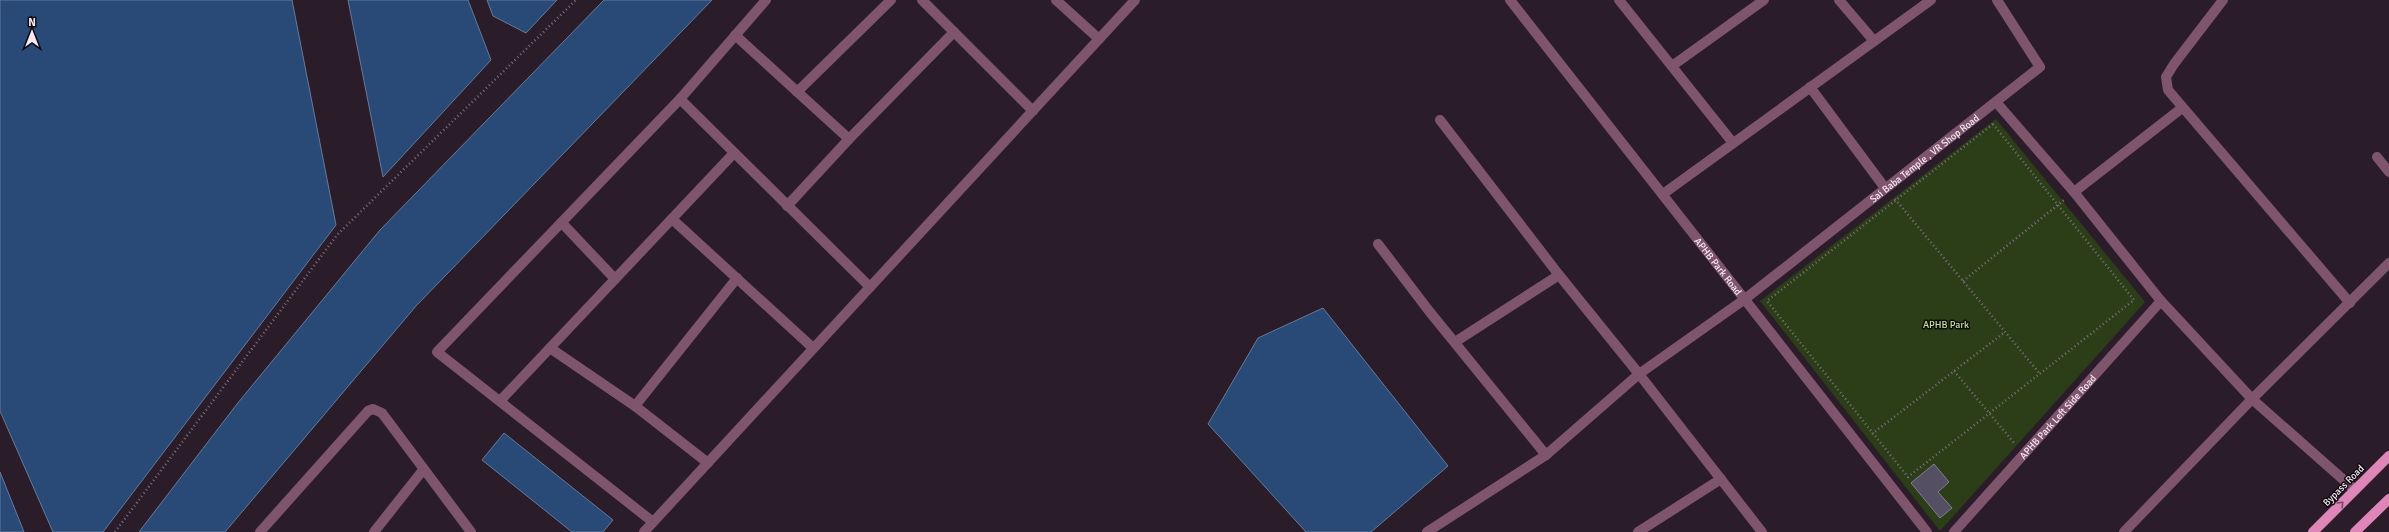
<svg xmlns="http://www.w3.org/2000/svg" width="2389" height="532" viewBox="0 0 2389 532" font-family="Signika,sans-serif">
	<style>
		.green { fill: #2b3e18 }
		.water { fill: #294a76; stroke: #667a9c }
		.building { fill: #554f63; stroke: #827c92 }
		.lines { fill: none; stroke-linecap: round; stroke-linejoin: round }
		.path { stroke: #7f717e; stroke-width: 2.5; stroke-dasharray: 1 3; stroke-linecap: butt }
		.minor { stroke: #7f556d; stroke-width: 10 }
		.major { stroke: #de86b8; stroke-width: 10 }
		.oneway { stroke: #774864 }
		.labels { text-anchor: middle; stroke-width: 3; stroke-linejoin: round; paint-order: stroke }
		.street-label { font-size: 10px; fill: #f5eaf4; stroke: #10090f }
		.park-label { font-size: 10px; fill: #bae695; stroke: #10090f }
	</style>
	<rect width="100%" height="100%" fill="#2b1c2a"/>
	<path class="green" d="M 1996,119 L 2145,302 L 1940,531 L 1760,301 Z"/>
	<path class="water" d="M 0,0 L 292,0 L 336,225 L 103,532 L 53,532 L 0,411 Z
		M 348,0 L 468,0 L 491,60 L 383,177 Z
		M 487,0 L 557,0 L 526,33 L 493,16 Z
		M 604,0 L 712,0 L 416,306 L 225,532 L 139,532 L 237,404 L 380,230 Z
		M 1323,308 L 1448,466 L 1371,532 L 1306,532 L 1208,424 L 1258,338 Z
		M 504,433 L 613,520 L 603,532 L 572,532 L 482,460 Z
		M 0,472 L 24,532 L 0,532 Z"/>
	<path class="building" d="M 1934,464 L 1949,482 L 1938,492 L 1952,508 L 1940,518 L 1911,483 Z"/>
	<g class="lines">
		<path class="path" d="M 1993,124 L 2134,300 L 1908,477 L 1767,301 Z
			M 1895,199 L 2040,374
			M 1963,281 L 2064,200
			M 1954,371 L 2015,444
			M 1872,434 L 2005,332
			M 115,532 L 337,235 L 576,0"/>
		<g class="minor">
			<path d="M 922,0 L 1033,111"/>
			<path d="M 1056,0 L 1099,39"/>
			<path id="s1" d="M 1510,0 L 1927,532"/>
			<path d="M 1619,0 L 1733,143"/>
			<path d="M 1839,0 L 1874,41"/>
			<path d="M 2223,0 L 2174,64 L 2166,77 L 2168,90 L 2350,303"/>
			<path d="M 735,35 L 849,139 L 787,206"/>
			<path d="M 1672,66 L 1764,0"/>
			<path d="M 1810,87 L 1885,188"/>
			<path d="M 797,92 L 891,0"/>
			<path d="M 680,99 L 870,287"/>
			<path d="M 1996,102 L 2074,192 L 2161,301 L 2252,399 L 2355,490"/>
			<path d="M 1440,120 L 1559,275 L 1455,342"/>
			<path d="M 849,139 L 954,32"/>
			<path d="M 2377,157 L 2389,172"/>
			<path d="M 2074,192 L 2182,108"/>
			<path d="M 1663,194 L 1931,0"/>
			<path d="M 672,219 L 813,348"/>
			<path d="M 562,223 L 615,279"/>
			<path d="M 1378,244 L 1429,311 L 1546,455 L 1639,374 L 1762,532"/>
			<path id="s2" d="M 1559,275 L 1639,374 L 1745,299 L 2040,67 L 1997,0"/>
			<path d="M 550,348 L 635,406 L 708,463"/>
			<path d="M 500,401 L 734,153"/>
			<path d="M 635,406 L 737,278"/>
			<path d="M 653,522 L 437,352 L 680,99 L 766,0"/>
			<path d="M 260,532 L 368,411 L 373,409 L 382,413 L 471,532"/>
			<path d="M 374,532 L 423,470"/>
			<path d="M 644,532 L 1135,0"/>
			<path d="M 1427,532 L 1546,455"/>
			<path d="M 1638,532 L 1721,479"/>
			<path id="s3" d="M 1954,532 L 2161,301"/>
			<path d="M 2124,532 L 2252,399 L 2389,263"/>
		</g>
		<path class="major" d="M 2313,532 L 2389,456
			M 2355,532 L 2389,499"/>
	</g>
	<defs><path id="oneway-chevron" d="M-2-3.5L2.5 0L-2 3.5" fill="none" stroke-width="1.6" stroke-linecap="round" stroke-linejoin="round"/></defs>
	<use class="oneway" href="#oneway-chevron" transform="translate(2341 504) rotate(-45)"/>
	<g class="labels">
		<g class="street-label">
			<text dy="4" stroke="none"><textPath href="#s2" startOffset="485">Sai Baba Temple , VR Shop Road</textPath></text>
			<text dy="4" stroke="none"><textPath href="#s1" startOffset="338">APHB Park Road</textPath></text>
			<text dy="4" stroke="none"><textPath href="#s3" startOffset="155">APHB Park Left Side Road</textPath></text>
			<text transform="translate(2343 485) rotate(-45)" y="4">Bypass Road</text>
		</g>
		<g class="park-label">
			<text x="1946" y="328">APHB Park</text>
		</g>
	</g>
	<g transform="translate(32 32)" stroke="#10090f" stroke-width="3" paint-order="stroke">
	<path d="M0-3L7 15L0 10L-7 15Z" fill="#f5eaf4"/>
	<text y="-6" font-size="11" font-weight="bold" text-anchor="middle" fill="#f5eaf4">N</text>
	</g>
</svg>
